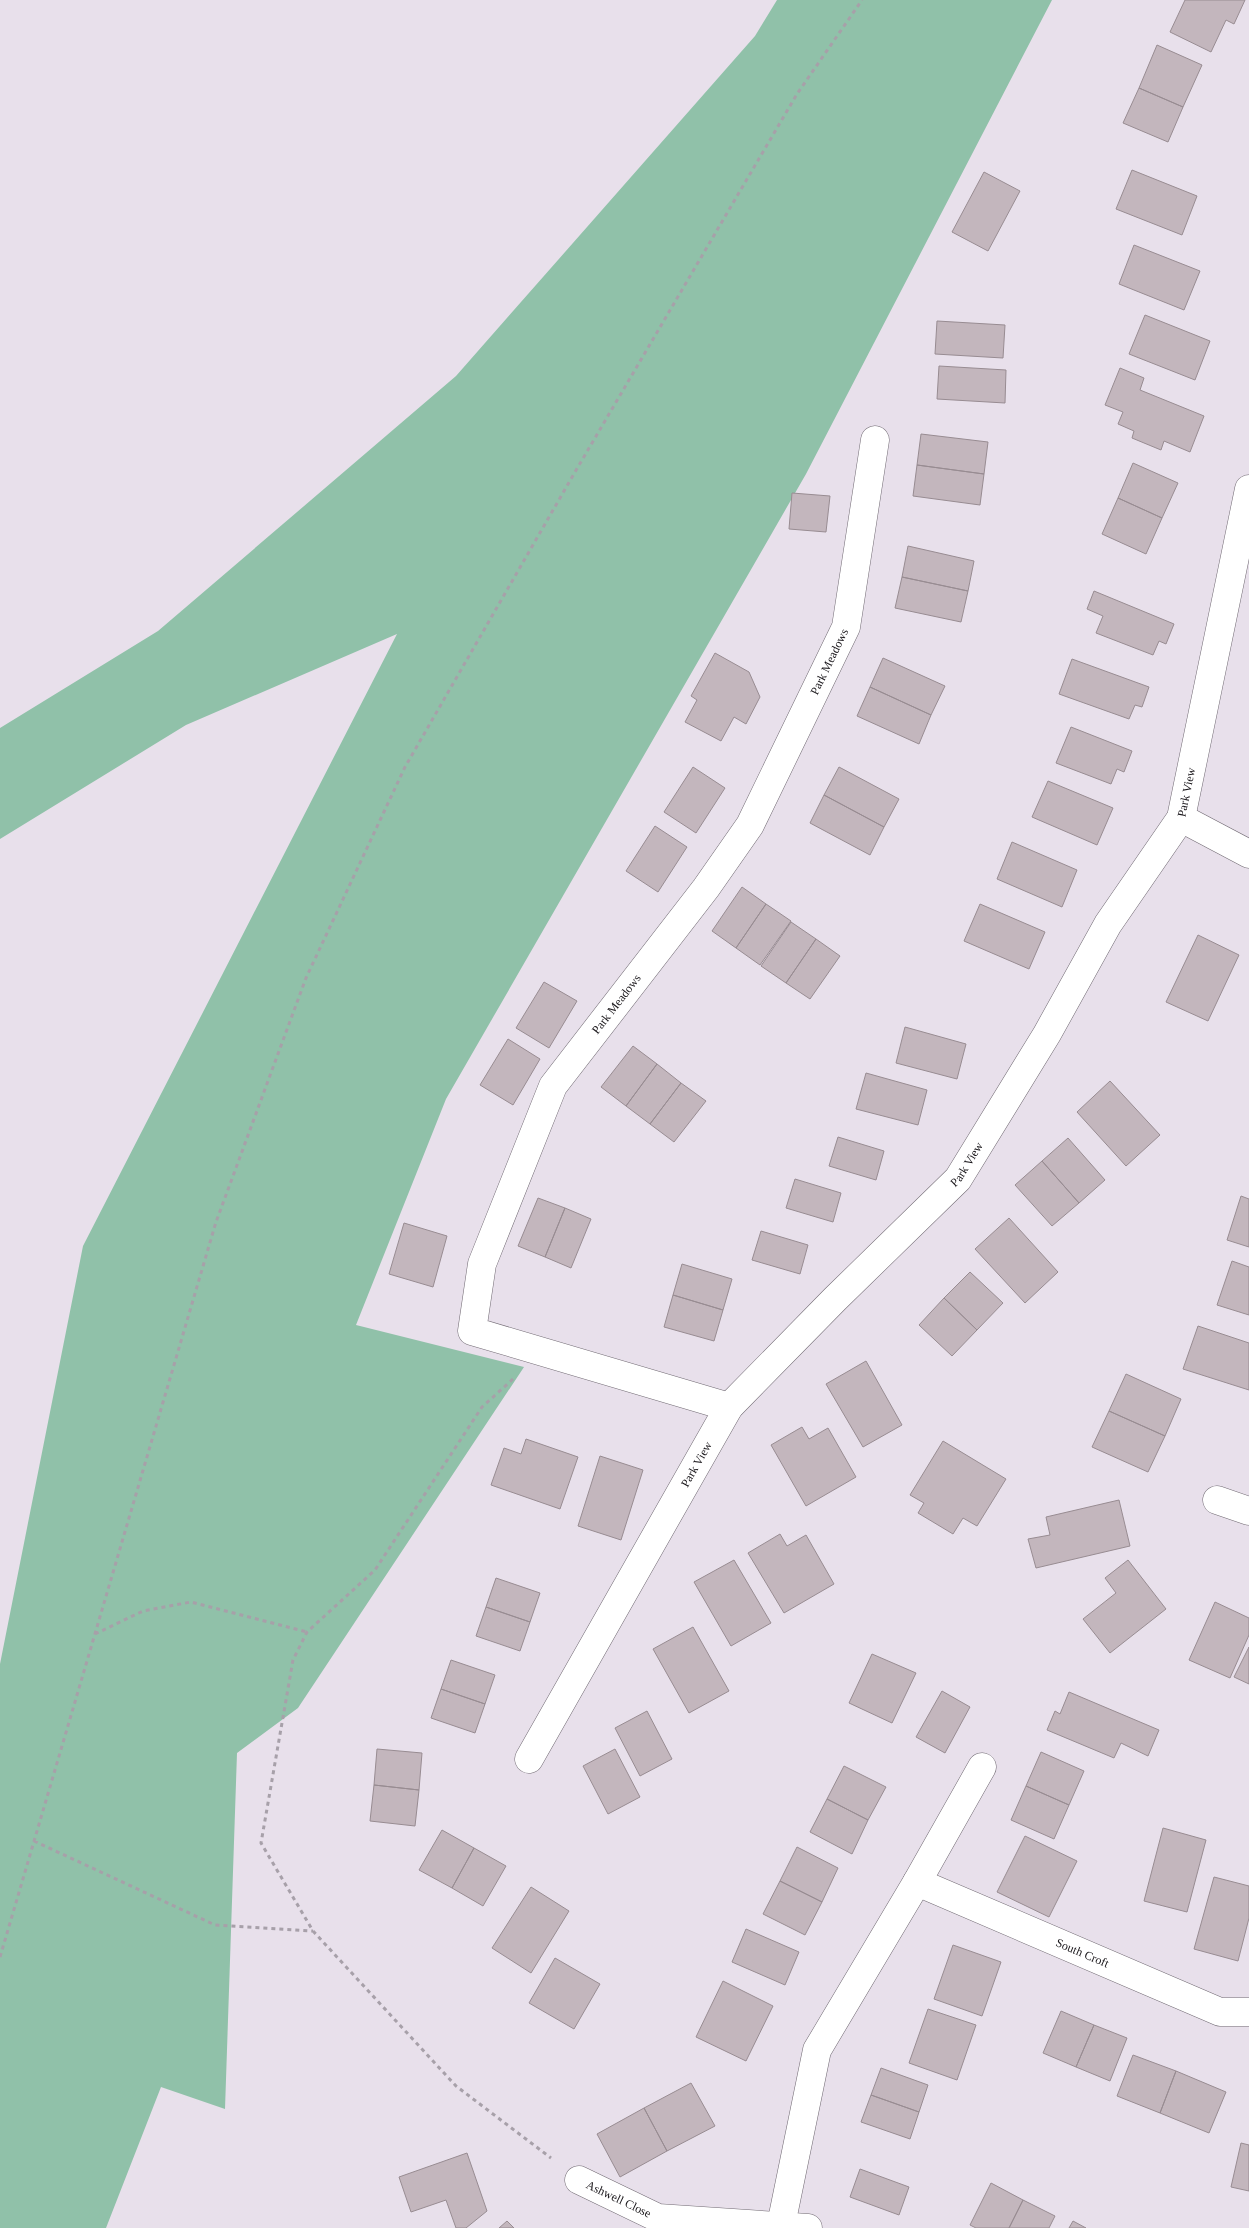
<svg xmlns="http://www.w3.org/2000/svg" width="1249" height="2228" viewBox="0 0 1249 2228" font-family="Georgia,serif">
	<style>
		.green { fill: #90c1a9 }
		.building { fill: #c3b6bd; stroke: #988c92 }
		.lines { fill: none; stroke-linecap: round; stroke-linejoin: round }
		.minor-casing { stroke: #716a73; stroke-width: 29 }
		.path { stroke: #a7a0a9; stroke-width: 3; stroke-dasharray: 4 4; stroke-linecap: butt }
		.minor { stroke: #fff; stroke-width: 28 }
		.labels { text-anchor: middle; stroke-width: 4; stroke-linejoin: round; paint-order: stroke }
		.street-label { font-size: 12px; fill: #1a171b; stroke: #fff }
	</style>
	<rect width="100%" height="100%" fill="#e8e0eb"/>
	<path class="green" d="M 777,0 L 1052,0 L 806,474 L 446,1099 L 356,1325 L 524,1367 L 298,1708 L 237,1753 L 225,2109 L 161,2087 L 106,2228 L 0,2228 L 0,1664 L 83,1246 L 397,634 L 186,725 L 0,839 L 0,728 L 158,631 L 456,376 L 755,36 Z"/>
	<path class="building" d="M 1185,0 L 1245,0 L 1234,24 L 1226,20 L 1211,52 L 1170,32 Z
		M 1157,45 L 1202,65 L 1183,107 L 1139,88 Z
		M 1139,88 L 1183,107 L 1168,142 L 1123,123 Z
		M 1132,170 L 1197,196 L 1182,235 L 1116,209 Z
		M 984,172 L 1020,191 L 988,251 L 952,232 Z
		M 1134,245 L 1200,271 L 1184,310 L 1119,284 Z
		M 1145,315 L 1210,341 L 1195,380 L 1129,354 Z
		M 937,321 L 1005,325 L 1003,358 L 935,354 Z
		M 939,366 L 1006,370 L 1005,403 L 937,399 Z
		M 1120,368 L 1144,378 L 1140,390 L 1204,416 L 1190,452 L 1164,441 L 1161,450 L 1132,438 L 1134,431 L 1118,424 L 1123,412 L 1105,405 Z
		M 921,434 L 988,442 L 984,474 L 917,465 Z
		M 1133,463 L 1178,483 L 1162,518 L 1118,498 Z
		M 917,465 L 984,474 L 980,505 L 913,496 Z
		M 792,493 L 830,496 L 826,532 L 789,529 Z
		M 1118,498 L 1162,518 L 1146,554 L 1102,534 Z
		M 908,546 L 974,561 L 968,591 L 902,577 Z
		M 902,577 L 968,591 L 961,622 L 895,608 Z
		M 1094,591 L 1174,624 L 1166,644 L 1159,641 L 1153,655 L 1096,633 L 1103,616 L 1087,609 Z
		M 715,653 L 749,672 L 760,697 L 746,724 L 734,717 L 721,741 L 685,722 L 697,700 L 691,696 Z
		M 883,658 L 945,686 L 931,715 L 870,687 Z
		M 1072,659 L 1149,687 L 1142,707 L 1135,705 L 1129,719 L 1059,694 Z
		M 870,687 L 931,715 L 919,744 L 857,716 Z
		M 1071,727 L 1132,751 L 1124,772 L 1117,769 L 1111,784 L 1056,763 Z
		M 693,767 L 725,788 L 696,833 L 664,812 Z
		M 839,767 L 899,799 L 884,827 L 824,795 Z
		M 1048,781 L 1113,808 L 1097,845 L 1032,817 Z
		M 824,795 L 884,827 L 870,855 L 810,823 Z
		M 655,826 L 687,847 L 658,892 L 626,871 Z
		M 1012,842 L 1077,870 L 1062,907 L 997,879 Z
		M 742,887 L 766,904 L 736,948 L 712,931 Z
		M 766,904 L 791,921 L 760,965 L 736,948 Z
		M 980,904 L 1045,932 L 1029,969 L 964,941 Z
		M 791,922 L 816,939 L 786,983 L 761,966 Z
		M 1198,935 L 1239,955 L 1208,1021 L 1166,1002 Z
		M 816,939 L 840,956 L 810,999 L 786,983 Z
		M 544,982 L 577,1001 L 549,1048 L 516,1028 Z
		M 905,1027 L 966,1044 L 957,1079 L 896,1063 Z
		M 508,1039 L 540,1059 L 513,1105 L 480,1085 Z
		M 633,1046 L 657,1064 L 626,1106 L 601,1087 Z
		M 657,1064 L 681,1083 L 650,1124 L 626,1106 Z
		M 866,1073 L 927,1090 L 918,1125 L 856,1109 Z
		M 1110,1081 L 1160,1135 L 1126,1166 L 1077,1112 Z
		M 681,1083 L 706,1101 L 674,1142 L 650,1124 Z
		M 838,1137 L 884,1151 L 876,1180 L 829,1166 Z
		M 1068,1138 L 1105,1180 L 1079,1203 L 1042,1161 Z
		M 1042,1161 L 1079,1203 L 1052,1226 L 1015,1185 Z
		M 795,1179 L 841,1193 L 833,1222 L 786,1208 Z
		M 1241,1196 L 1249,1199 L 1249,1247 L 1227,1240 Z
		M 538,1198 L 565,1208 L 545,1257 L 518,1246 Z
		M 565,1208 L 591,1219 L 571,1268 L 545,1257 Z
		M 1009,1218 L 1058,1272 L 1025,1303 L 975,1249 Z
		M 404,1223 L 447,1236 L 433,1287 L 389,1274 Z
		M 761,1231 L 808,1245 L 800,1274 L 752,1260 Z
		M 1232,1261 L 1249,1267 L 1249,1315 L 1217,1305 Z
		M 682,1264 L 732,1279 L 723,1310 L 673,1295 Z
		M 970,1272 L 1003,1303 L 977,1330 L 944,1298 Z
		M 673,1295 L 723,1310 L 714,1341 L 664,1327 Z
		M 944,1298 L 977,1330 L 952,1356 L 919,1325 Z
		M 1198,1326 L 1249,1343 L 1249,1390 L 1183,1369 Z
		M 866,1361 L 902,1425 L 863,1447 L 826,1384 Z
		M 1126,1374 L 1181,1399 L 1165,1436 L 1109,1411 Z
		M 1109,1411 L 1165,1436 L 1148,1472 L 1092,1447 Z
		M 802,1427 L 809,1439 L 828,1428 L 856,1477 L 806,1506 L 771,1445 Z
		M 526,1439 L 578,1457 L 560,1509 L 491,1485 L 504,1448 L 521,1454 Z
		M 943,1441 L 1006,1479 L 977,1526 L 963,1518 L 953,1534 L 918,1513 L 924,1503 L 910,1495 Z
		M 600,1456 L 643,1470 L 621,1540 L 578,1526 Z
		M 1119,1500 L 1130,1546 L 1036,1568 L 1028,1539 L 1050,1535 L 1046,1517 Z
		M 780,1534 L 787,1546 L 806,1535 L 834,1584 L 784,1613 L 748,1553 Z
		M 734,1560 L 771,1623 L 731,1646 L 694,1582 Z
		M 1128,1560 L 1166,1609 L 1110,1653 L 1083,1619 L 1116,1593 L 1105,1578 Z
		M 496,1578 L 540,1593 L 530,1622 L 486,1607 Z
		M 1215,1602 L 1249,1618 L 1249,1635 L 1230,1678 L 1189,1660 Z
		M 486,1607 L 530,1622 L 520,1651 L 476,1636 Z
		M 693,1627 L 729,1691 L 689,1713 L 653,1649 Z
		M 1249,1647 L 1249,1684 L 1234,1677 Z
		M 872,1654 L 916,1673 L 892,1723 L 849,1703 Z
		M 451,1660 L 495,1675 L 485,1704 L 441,1689 Z
		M 441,1689 L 485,1704 L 475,1733 L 431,1718 Z
		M 942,1691 L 970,1707 L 945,1753 L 916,1737 Z
		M 1069,1692 L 1159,1730 L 1148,1756 L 1121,1743 L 1114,1758 L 1047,1730 L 1055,1711 L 1060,1714 Z
		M 647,1711 L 672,1759 L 640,1776 L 615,1728 Z
		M 377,1749 L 422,1753 L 419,1790 L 374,1785 Z
		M 615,1749 L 640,1797 L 608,1814 L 583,1766 Z
		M 1041,1752 L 1084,1771 L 1069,1805 L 1026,1786 Z
		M 844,1766 L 886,1787 L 868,1820 L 827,1799 Z
		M 374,1785 L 419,1790 L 415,1826 L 370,1821 Z
		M 1026,1786 L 1069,1805 L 1054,1839 L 1011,1820 Z
		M 827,1799 L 868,1820 L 852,1854 L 810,1832 Z
		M 1163,1828 L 1206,1840 L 1187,1912 L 1144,1901 Z
		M 442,1830 L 474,1848 L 452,1888 L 419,1870 Z
		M 1025,1836 L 1077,1861 L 1049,1917 L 997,1892 Z
		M 797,1847 L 838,1868 L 822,1902 L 780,1881 Z
		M 474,1848 L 506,1866 L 483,1906 L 452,1888 Z
		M 1214,1877 L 1249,1886 L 1249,1918 L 1238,1961 L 1194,1949 Z
		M 780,1881 L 822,1902 L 805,1935 L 763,1914 Z
		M 531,1887 L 569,1911 L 531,1973 L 492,1948 Z
		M 746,1929 L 799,1952 L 785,1985 L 732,1962 Z
		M 953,1945 L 1001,1962 L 982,2016 L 934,1999 Z
		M 555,1958 L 600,1984 L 574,2029 L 529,2003 Z
		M 723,1981 L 773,2006 L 746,2061 L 696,2037 Z
		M 928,2009 L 976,2025 L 957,2080 L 909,2063 Z
		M 1061,2011 L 1094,2025 L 1076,2067 L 1043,2053 Z
		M 1094,2025 L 1127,2038 L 1110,2081 L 1076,2067 Z
		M 1133,2055 L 1176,2071 L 1160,2113 L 1117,2096 Z
		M 881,2068 L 928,2085 L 919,2112 L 871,2095 Z
		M 1176,2071 L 1226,2092 L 1209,2133 L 1160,2113 Z
		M 691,2083 L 715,2126 L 667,2151 L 644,2108 Z
		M 871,2095 L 919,2112 L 910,2139 L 861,2122 Z
		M 644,2108 L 667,2151 L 620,2177 L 597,2134 Z
		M 1241,2143 L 1249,2145 L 1249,2191 L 1231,2187 Z
		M 467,2153 L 487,2211 L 466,2228 L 456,2228 L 446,2200 L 411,2212 L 399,2177 Z
		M 860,2169 L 909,2187 L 899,2215 L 850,2197 Z
		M 991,2183 L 1023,2200 L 1009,2228 L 976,2228 L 970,2225 Z
		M 1023,2200 L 1055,2216 L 1049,2228 L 1009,2228 Z
		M 507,2221 L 514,2228 L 499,2228 Z
		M 1073,2221 L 1086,2228 L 1069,2228 Z"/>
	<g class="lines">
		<g class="minor-casing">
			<g id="minor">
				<path d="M 1181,818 L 1249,854"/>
				<path id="s1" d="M 729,1407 L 472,1331 L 482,1264 L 553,1086 L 706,888 L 750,825 L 846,627 L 875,440"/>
				<path d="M 1217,1500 L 1249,1511"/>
				<path id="s2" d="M 529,1759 L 729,1407 L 835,1299 L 958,1179 L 1047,1034 L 1108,924 L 1181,818 L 1249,489"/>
				<path id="s3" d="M 917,1882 L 1220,2012 L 1249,2012"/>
				<path id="s4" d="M 579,2180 L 658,2218 L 808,2228"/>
				<path d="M 781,2225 L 817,2050 L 917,1882 L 982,1767"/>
			</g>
		</g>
		<path class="path" d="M 513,1379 L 482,1407 L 375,1570 L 307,1632 L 293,1660 L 261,1843 L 313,1931 L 456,2086 L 551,2158
			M 95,1634 L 143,1611 L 191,1602 L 307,1632
			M 34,1841 L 215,1925 L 313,1931
			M 0,1957 L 216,1222 L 306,978 L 405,767 L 575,472 L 797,94 L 862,0"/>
		<use href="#minor" class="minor"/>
	</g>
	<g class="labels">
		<g class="street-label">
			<text dy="4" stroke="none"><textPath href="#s1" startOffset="1036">Park Meadows</textPath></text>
			<text dy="4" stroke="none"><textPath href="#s2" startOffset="1179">Park View</textPath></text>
			<text dy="4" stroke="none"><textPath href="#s1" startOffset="631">Park Meadows</textPath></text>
			<text dy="4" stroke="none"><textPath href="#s2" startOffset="745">Park View</textPath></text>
			<text dy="4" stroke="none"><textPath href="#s2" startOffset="339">Park View</textPath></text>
			<text dy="4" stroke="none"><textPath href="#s3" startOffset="180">South Croft</textPath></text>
			<text dy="4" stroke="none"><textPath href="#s4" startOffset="44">Ashwell Close</textPath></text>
		</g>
	</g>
</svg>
